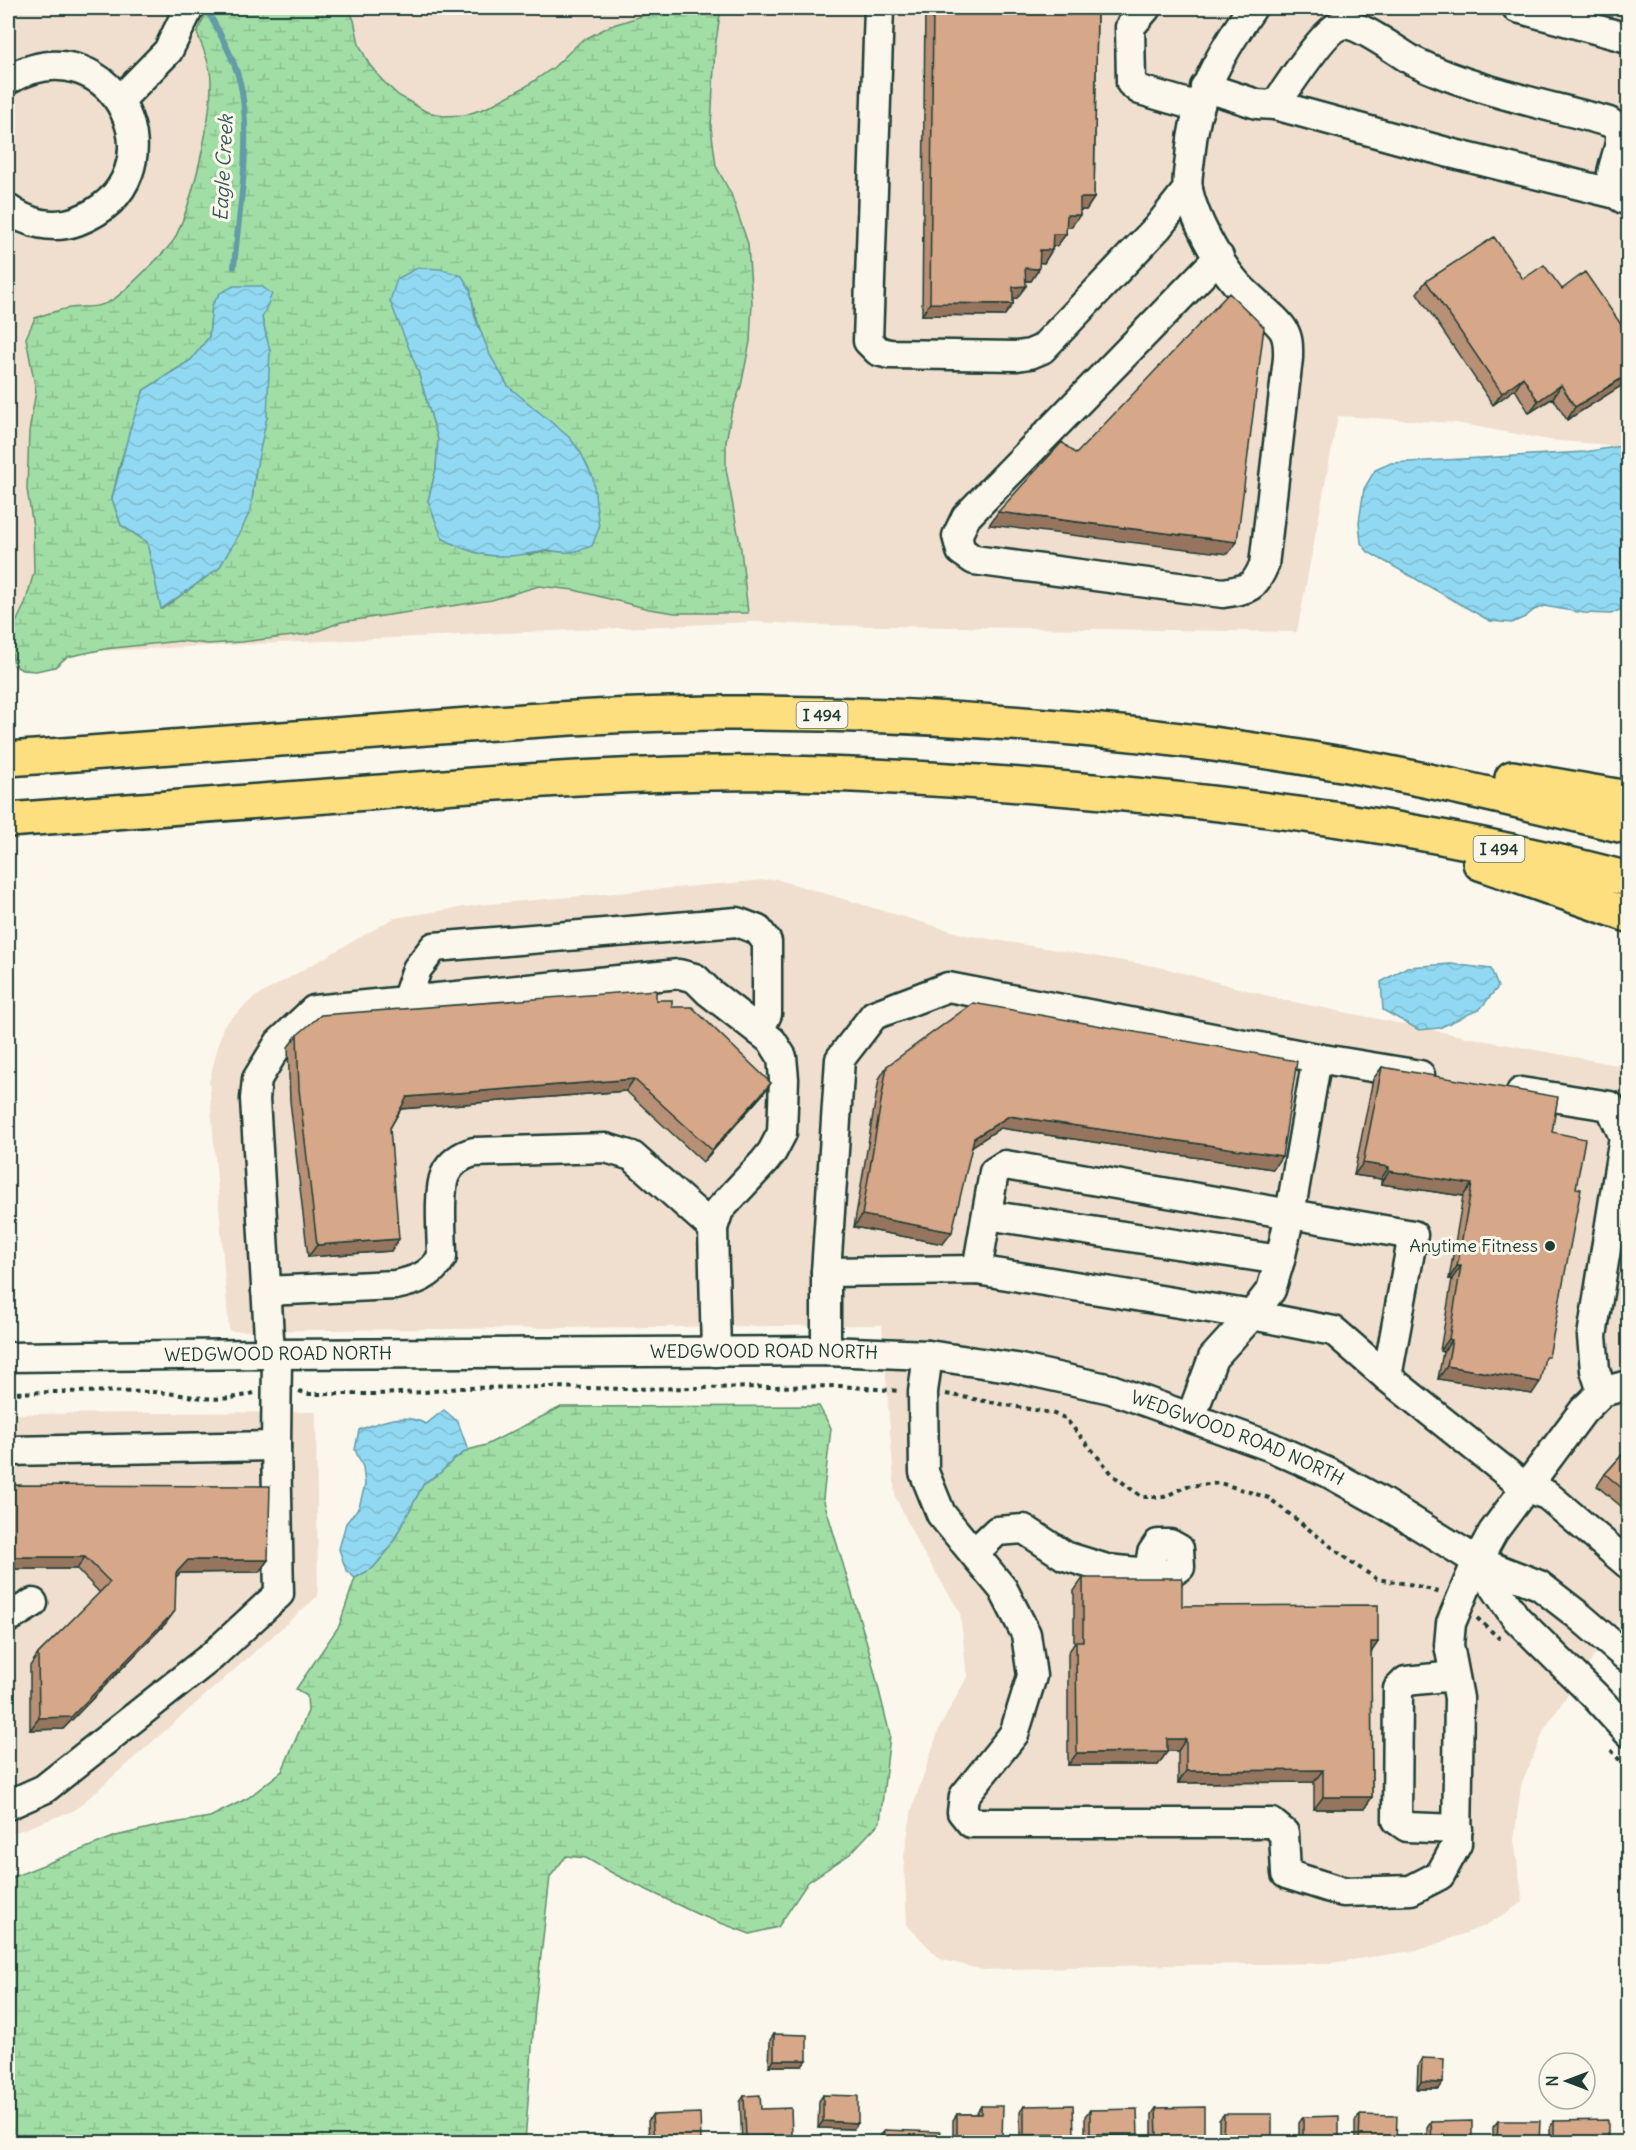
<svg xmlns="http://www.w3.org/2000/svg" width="1636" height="2150" viewBox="0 0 1636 2150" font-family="Delius,sans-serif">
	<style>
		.built { fill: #f0dfce }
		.wetland { fill: url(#wetland-marsh); stroke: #608e6c; stroke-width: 1.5; fill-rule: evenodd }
		.water { fill: url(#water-waves); stroke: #639ba6; stroke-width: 1.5 }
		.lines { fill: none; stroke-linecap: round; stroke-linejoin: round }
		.stream { stroke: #639ba6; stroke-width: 6 }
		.minor-casing { stroke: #1f3d34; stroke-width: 33 }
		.highway-casing { stroke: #1f3d34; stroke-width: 38 }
		.path { stroke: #1f3d34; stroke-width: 4; stroke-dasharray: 4.5 4.5; stroke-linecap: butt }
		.minor { stroke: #fbf7ec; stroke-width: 28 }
		.highway { stroke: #fedf80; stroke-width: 33 }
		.wall { fill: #b89075; stroke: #1f3d34; stroke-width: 1.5 }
		.shaded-wall { fill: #96755f; stroke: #1f3d34; stroke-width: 1.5 }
		.building { fill: #d6a788; stroke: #1f3d34; stroke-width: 1.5 }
		.poi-dot { fill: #1f3d34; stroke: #fbf7ec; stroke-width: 2 }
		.labels { text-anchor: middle; stroke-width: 6; stroke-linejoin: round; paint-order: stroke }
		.shield { fill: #fbf7ec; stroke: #61756b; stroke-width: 1.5 }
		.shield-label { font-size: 16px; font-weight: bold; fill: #1f3d34 }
		.poi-label { font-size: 18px; fill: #1f3d34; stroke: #fbf7ec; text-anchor: end }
		.street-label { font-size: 18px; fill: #1f3d34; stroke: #fbf7ec }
		.water-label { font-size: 20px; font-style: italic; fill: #365c5a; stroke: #fbf7ec }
	</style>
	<defs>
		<pattern id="wetland-marsh" width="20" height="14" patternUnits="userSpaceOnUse" patternTransform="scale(1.5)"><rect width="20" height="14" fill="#a1dea5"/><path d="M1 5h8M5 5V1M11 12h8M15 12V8" fill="none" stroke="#8abf8f"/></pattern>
		<pattern id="water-waves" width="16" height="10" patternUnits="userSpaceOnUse" patternTransform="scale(1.5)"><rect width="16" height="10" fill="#91d9f2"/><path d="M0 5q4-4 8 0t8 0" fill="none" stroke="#7dbbd0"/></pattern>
	</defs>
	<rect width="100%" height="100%" fill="#fbf7ec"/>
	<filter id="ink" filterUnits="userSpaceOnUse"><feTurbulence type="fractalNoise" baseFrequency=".0167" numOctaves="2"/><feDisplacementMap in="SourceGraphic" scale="12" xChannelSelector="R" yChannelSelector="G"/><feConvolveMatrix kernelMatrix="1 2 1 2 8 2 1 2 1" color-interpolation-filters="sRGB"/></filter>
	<g filter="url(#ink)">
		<path class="built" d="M 8,8 L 1628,8 L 1628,503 L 1609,445 L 1549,440 L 1456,423 L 1338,416 L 1297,632 L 816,625 L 753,622 L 8,655 Z
			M 776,879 L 965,935 L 1160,967 L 1284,1000 L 1487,1041 L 1628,1067 L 1628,1634 L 1617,1623 L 1545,1728 L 1521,1786 L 1514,1840 L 1523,1902 L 1485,1926 L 1419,1950 L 1331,1963 L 1102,1966 L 983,1970 L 940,1959 L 907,1925 L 904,1856 L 912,1809 L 939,1729 L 967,1677 L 960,1612 L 918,1544 L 895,1496 L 882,1325 L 229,1331 L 209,1082 L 223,1026 L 252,999 L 394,918 L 478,905 Z
			M 316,1412 L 318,1596 L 75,1810 L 8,1835 L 8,1414 Z"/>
		<path class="wetland" d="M 208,8 L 348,8 L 354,20 L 359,44 L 369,64 L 382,80 L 398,95 L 425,111 L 443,116 L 465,115 L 486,108 L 525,87 L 554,67 L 581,41 L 610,26 L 645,15 L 658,8 L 721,8 L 715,48 L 711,127 L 716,166 L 731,194 L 748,244 L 752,302 L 750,342 L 741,386 L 731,414 L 726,442 L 726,469 L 741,549 L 748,613 L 675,613 L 649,609 L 574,590 L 539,586 L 492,600 L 341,622 L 310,634 L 241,642 L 208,644 L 180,641 L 105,649 L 67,657 L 55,667 L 36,671 L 22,670 L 14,665 L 9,637 L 25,604 L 34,572 L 33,527 L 27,489 L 29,432 L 36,391 L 26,338 L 35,318 C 46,314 57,310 70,308 C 86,306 99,309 114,299 C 123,293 171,247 175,238 C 193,201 211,123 211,82 C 211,66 203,48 197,33 ZM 470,289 C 475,318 489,366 509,387 C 532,410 561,427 581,453 L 570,552 L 548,551 L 529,555 L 428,501 L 436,469 L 438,439 L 418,371 L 406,338 ZM 212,305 L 262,318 L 270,351 L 251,509 L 219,568 L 162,609 L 147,542 L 121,525 L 112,499 L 120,464 L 144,390 L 191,360 L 209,337 Z
			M 819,1406 L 831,1428 L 823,1498 L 869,1650 L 890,1735 L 880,1822 L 850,1854 L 808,1882 L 778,1927 L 750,1934 L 697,1914 L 616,1875 L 586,1858 L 566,1856 L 550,1877 L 535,2007 L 525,2142 L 14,2142 L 8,2140 L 8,1879 L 116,1836 L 162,1825 L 210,1817 L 248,1798 L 282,1771 L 308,1711 L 307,1696 L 296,1689 L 339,1626 L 355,1578 L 373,1568 L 389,1549 L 424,1483 L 440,1473 L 454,1459 L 468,1450 L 486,1445 L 561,1407 Z"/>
		<path class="water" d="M 417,268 L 440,269 L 462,276 L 470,289 L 475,317 L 490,355 L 508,386 L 570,438 L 581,453 L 593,478 L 599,528 L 592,546 C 585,548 577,552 570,552 C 562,553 554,550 546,551 C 502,558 483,561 442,538 L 428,501 L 436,469 L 438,439 L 418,371 L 390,301 L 397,279 Z
			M 234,286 L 261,286 L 272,294 L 262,318 L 270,351 L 267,417 L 255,474 L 251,509 L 240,533 L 219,568 L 161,609 L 147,542 L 121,525 L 112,499 L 130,429 L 144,390 L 191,360 L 209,337 L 212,305 L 220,293 Z
			M 1628,445 L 1628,606 L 1611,614 L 1584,613 L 1544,606 L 1534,610 L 1525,617 L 1512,623 L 1490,621 L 1368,552 L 1361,543 L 1359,522 L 1364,489 L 1375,470 L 1391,463 L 1585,452 Z
			M 1451,964 L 1491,969 L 1498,987 L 1480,1009 L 1439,1028 L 1419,1030 L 1383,1010 L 1381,982 L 1407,967 Z
			M 444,1410 L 458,1422 L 468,1450 L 454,1459 L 440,1473 L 424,1483 L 389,1549 L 373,1568 L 355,1578 L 346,1570 L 339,1549 L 346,1523 L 359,1507 L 365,1485 L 363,1467 L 355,1450 L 359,1430 C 382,1421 403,1412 426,1424 Z"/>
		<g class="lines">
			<path class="stream" d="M 206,8 C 220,34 237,62 242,92 C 251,149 239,209 234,267"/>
			<g class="minor-casing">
				<g id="minor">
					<path d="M 879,8 L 868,341 L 878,351 L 889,354 L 1017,356 L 1030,354 L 1042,349 L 1158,227 L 1188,189"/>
					<path d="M 1146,8 L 1130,27 L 1131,83 L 1140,90 L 1199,107"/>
					<path d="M 1517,8 L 1628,38"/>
					<path d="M 8,80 C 115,18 189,178 77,221 C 53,230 27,223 8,209"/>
					<path d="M 1205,87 L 1257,104 L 1275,105 C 1287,89 1324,29 1341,25 C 1357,21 1397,52 1413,61 C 1474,91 1544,104 1609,122 C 1611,124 1615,125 1617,128 C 1631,148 1590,186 1628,201"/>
					<path d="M 120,100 L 168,51 L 189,8"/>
					<path d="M 1275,105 L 1450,153 L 1616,194"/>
					<path d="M 1219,257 L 966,517 L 957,536 L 961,551 L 974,560 L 1223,593 C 1248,589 1254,589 1264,565 L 1288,358 C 1288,349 1289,340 1284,331 C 1277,318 1247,297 1236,283 C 1217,261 1194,218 1188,190 C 1186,180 1189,168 1190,158 C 1194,98 1219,56 1252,8"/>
					<path d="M 406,1001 L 417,969 L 434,947 L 737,922 L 758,930 L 767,942 L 767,1014 L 759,1031"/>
					<path d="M 1521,1092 L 1610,1106 L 1624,1137 L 1592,1336 L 1595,1370 L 1602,1392"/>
					<path d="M 987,1215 L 1280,1260"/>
					<path d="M 977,1270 L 994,1172 L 1005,1165 L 1413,1235 L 1387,1377"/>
					<path d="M 826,1272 L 977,1270 L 1252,1315 L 1271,1290 L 1280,1260 L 1290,1214 L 1317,1058 L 1420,1075"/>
					<path d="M 266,1291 L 395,1285 C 415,1281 431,1276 442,1257 C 442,1238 438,1191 445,1175 C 450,1163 462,1155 474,1152 L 606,1148 L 632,1156 L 713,1228"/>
					<path d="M 826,1351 L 826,1272 L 840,1059 L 874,1015 L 948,987 L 1317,1058"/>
					<path d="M 270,1354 L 255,1099 L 257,1079 L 279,1043 L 314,1010 L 679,974 L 695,978 L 709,992 L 772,1041 L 782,1057 L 784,1079 L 782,1133 L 772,1152 L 764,1162 L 719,1210 L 713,1228 L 716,1352"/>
					<path d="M 928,1355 L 923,1392 L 924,1472 L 941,1514 L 1003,1589 L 1026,1634 L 1032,1676 L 1014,1734 L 964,1796 L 962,1812 L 971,1823 L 1272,1823 L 1284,1833 L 1286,1874 L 1343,1892 L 1411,1890 L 1440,1875 L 1457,1844 L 1459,1698 L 1449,1645 L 1451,1623 L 1477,1561 L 1493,1532 L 1583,1411 L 1602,1392 L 1628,1385"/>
					<path id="s1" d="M 8,1357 L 270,1354 L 826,1351 L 928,1355 L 1016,1368 L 1111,1389 L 1269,1446 L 1329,1473 L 1383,1503 L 1477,1561 L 1539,1585 L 1579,1616 L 1628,1658"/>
					<path d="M 1191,1417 L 1213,1358 L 1252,1315 L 1334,1331 L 1387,1377 L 1526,1488 L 1547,1495 L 1628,1564"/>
					<path d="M 8,1451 L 276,1446"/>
					<path d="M 974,1553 L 997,1531 L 1024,1529 L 1065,1556 L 1107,1569 L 1168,1575 L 1180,1567 L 1179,1549 L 1170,1544 L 1158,1544 L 1152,1553 L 1149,1572"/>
					<path d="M 1477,1561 L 1516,1618 L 1596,1697 L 1628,1732"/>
					<path d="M 8,1618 L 33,1603"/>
					<path d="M 1454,1676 L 1406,1681 L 1398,1689 L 1397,1820 L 1407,1827 L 1458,1829"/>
					<path d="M 8,1805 L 44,1789 L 212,1656 L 279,1594 L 276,1446 L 277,1354"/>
				</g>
			</g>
			<g class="highway-casing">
				<path id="highway" d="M 8,759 C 130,750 253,741 376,732 C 490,723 605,714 720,713 C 921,712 1125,727 1324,761 C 1426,778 1527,803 1628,827
					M 1512,778 L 1628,798
					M 8,820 C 127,811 247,802 367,793 C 482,784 596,775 711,773 C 823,771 935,778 1046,787 C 1242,803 1438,828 1628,879
					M 1480,863 L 1628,915"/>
			</g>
			<path class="path" d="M 299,1391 L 309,1394 L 375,1394 L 425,1392 L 460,1388 L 552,1387 L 624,1389 L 841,1386 L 900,1391
				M 8,1393 C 55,1392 102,1391 150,1392 C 190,1393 211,1406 254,1393
				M 946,1394 L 1051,1413 L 1065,1418 L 1114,1476 L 1142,1497 L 1164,1497 L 1187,1486 L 1220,1483 L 1269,1498 L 1352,1563 L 1377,1579 L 1414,1585 L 1441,1593
				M 1477,1618 L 1500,1639
				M 1611,1750 L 1628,1770"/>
			<use href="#minor" class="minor"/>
			<use href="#highway" class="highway"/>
		</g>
		<path class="wall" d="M 925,8 L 1097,8 L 1094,198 L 1086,210 L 1080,210 L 1071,227 L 1066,227 L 1066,234 L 1057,246 L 1053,246 L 1052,250 L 1044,263 L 1039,262 L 1039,269 L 1031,281 L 1026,281 L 1017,298 L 1013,298 L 1013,304 L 1004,316 L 922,315 Z
			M 1523,279 L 1562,289 L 1629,336 L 1567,420 L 1553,398 L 1529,413 L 1515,389 L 1493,405 L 1417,293 L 1426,281 Z
			M 656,1000 L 672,1007 L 771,1083 L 762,1095 L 703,1162 L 626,1091 L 401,1109 L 390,1128 L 391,1251 L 308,1257 L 290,1101 L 288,1047 L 297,1035 Z
			M 887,1066 L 1273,1169 L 1000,1128 L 972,1146 L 943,1244 L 854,1227 L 879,1079 Z
			M 1382,1067 L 1552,1132 L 1543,1364 L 1532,1394 L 1438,1379 L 1443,1352 L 1440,1351 L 1452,1279 L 1449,1279 L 1463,1196 L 1381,1184 L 1381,1179 L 1354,1175 L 1373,1079 Z
			M 1629,1447 L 1629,1513 L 1597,1486 L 1605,1474 Z
			M 8,1485 L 268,1560 L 259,1572 L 180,1573 L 176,1577 L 166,1623 L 63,1729 L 30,1730 L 30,1666 L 38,1654 L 100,1593 L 77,1569 L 8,1569 Z
			M 1083,1578 L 1182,1606 L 1378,1642 L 1371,1652 L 1372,1797 L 1364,1809 L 1314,1809 L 1314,1782 L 1178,1783 L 1178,1751 L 1167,1751 L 1158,1765 L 1068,1765 L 1068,1653 L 1074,1644 L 1074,1591 Z
			M 774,2034 L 802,2066 L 769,2066 L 770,2040 Z
			M 1422,2058 L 1439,2089 L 1417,2089 L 1418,2065 Z
			M 823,2095 L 858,2123 L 853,2129 L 818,2128 L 819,2101 Z
			M 744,2096 L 761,2109 L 788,2141 L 742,2142 L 740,2102 Z
			M 981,2106 L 999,2142 L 953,2142 L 953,2120 L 957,2114 L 977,2114 L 977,2112 Z
			M 1024,2106 L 1069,2140 L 1020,2141 L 1020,2112 Z
			M 1156,2108 L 1204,2136 L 1200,2142 L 1152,2142 L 1152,2114 Z
			M 1090,2110 L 1133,2140 L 1085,2140 L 1085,2116 Z
			M 1224,2114 L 1272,2142 L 1219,2142 L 1219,2120 Z
			M 652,2115 L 700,2142 L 649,2142 L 648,2121 Z
			M 1360,2115 L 1396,2142 L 1355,2142 L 1355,2121 Z
			M 1303,2117 L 1337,2142 L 1299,2142 L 1299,2123 Z
			M 1498,2121 L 1539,2142 L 1493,2142 L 1493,2127 Z
			M 1554,2121 L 1608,2142 L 1550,2142 L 1550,2127 Z
			M 1431,2122 L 1472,2142 L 1427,2142 L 1427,2128 Z
			M 884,2130 L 940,2142 L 879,2142 L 880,2136 Z"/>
		<path class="shaded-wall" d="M 1080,198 L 1094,198 L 1086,210 L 1071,210 Z
			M 1067,215 L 1080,215 L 1071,227 L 1058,227 Z
			M 1053,234 L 1066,234 L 1057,246 L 1045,246 Z
			M 1040,250 L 1052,250 L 1044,263 L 1031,262 Z
			M 1025,268 L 1039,269 L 1031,281 L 1017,280 Z
			M 1026,286 L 1017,298 L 1004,299 L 1013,287 Z
			M 930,303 L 1013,304 L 1004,316 L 922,315 Z
			M 1629,374 L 1629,381 L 1567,420 L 1575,407 Z
			M 1523,377 L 1515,389 L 1493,405 L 1502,393 Z
			M 1561,385 L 1553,398 L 1529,413 L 1538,401 Z
			M 998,512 L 1237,542 L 1228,554 L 989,525 Z
			M 634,1079 L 626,1091 L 399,1109 L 407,1097 Z
			M 771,1083 L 762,1095 L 703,1162 L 712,1150 Z
			M 1009,1116 L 1282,1156 L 1273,1169 L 1000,1128 L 965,1151 L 974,1138 Z
			M 1363,1163 L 1389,1167 L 1381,1179 L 1354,1175 Z
			M 1389,1171 L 1472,1184 L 1463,1196 L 1381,1184 Z
			M 862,1215 L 952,1232 L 943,1244 L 854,1227 Z
			M 399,1239 L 391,1251 L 308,1257 L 317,1245 Z
			M 1457,1266 L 1461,1266 L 1452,1279 L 1449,1279 Z
			M 1449,1339 L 1452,1340 L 1443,1352 L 1440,1351 Z
			M 1447,1366 L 1540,1382 L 1532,1394 L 1438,1379 Z
			M 8,1557 L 85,1557 L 77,1569 L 8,1569 Z
			M 188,1560 L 268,1560 L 259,1572 L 180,1573 L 167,1586 L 176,1573 Z
			M 175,1611 L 166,1623 L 63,1729 L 30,1730 L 39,1718 Z
			M 1371,1642 L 1378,1642 L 1370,1654 Z
			M 1167,1739 L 1186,1739 L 1178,1751 L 1158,1751 Z
			M 1167,1752 L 1158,1765 L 1068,1765 L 1077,1753 Z
			M 1323,1770 L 1314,1782 L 1178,1783 L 1186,1771 Z
			M 1323,1797 L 1372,1797 L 1364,1809 L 1314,1809 Z
			M 774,2060 L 807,2060 L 802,2066 L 769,2066 Z
			M 1421,2082 L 1443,2083 L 1439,2089 L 1417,2089 Z
			M 823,2121 L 858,2123 L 853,2129 L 818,2128 Z
			M 1074,2134 L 1069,2140 L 1020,2141 L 1024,2135 Z
			M 1090,2134 L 1138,2134 L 1133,2140 L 1085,2140 Z
			M 792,2135 L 788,2141 L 742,2142 L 746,2137 Z
			M 1204,2136 L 1200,2142 L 1153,2142 L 1157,2137 Z
			M 981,2138 L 1002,2138 L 999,2142 L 978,2142 Z
			M 1303,2140 L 1316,2140 L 1314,2142 L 1302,2142 Z
			M 701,2141 L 700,2142 L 662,2142 Z
			M 1326,2141 L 1339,2141 L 1337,2142 L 1324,2142 Z"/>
		<path class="building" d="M 933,8 L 1097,8 L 1094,198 L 1080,198 L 1080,215 L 1067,215 L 1066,234 L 1053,234 L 1052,250 L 1040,250 L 1039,269 L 1025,268 L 1026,286 L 1013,287 L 1013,304 L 930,303 Z
			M 1494,237 L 1523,279 L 1544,265 L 1562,289 L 1585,272 L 1629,336 L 1629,374 L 1575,407 L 1561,385 L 1538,401 L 1523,377 L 1502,393 L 1426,281 Z
			M 1229,293 L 1264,327 L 1237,542 L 998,512 L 1062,442 L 1076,454 Z
			M 656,990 L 656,1000 L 672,1000 L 672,1007 L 692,1007 L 771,1083 L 712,1150 L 634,1079 L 407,1097 L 390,1128 L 399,1239 L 317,1245 L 299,1089 L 297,1035 L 321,1015 Z
			M 973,1003 L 1297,1061 L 1282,1156 L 1009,1116 L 974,1138 L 952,1232 L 862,1215 L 887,1066 Z
			M 1382,1067 L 1558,1097 L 1552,1132 L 1585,1139 L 1576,1188 L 1581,1189 L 1549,1357 L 1545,1357 L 1540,1382 L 1447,1366 L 1452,1340 L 1449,1339 L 1461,1266 L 1457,1266 L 1472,1184 L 1389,1171 L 1389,1167 L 1363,1163 Z
			M 1629,1447 L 1629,1494 L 1605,1474 Z
			M 8,1485 L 270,1486 L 268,1560 L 188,1560 L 176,1573 L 175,1611 L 71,1717 L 39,1718 L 38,1654 L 110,1582 L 85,1557 L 8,1557 Z
			M 1083,1578 L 1182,1578 L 1182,1606 L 1378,1605 L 1378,1642 L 1371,1642 L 1372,1797 L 1323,1797 L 1323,1770 L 1186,1771 L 1186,1739 L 1167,1739 L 1167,1752 L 1077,1753 L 1076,1641 L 1083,1641 Z
			M 774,2034 L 807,2035 L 807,2060 L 774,2060 Z
			M 1422,2058 L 1444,2059 L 1443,2083 L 1421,2082 Z
			M 760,2095 L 761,2109 L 791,2108 L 792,2135 L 746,2137 L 744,2096 Z
			M 823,2095 L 858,2096 L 858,2123 L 823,2121 Z
			M 1073,2105 L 1074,2134 L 1024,2135 L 1024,2106 Z
			M 981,2106 L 1003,2106 L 1002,2138 L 981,2138 L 980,2142 L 957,2142 L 957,2114 L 981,2114 Z
			M 1204,2107 L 1204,2136 L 1157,2137 L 1156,2108 Z
			M 1137,2109 L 1138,2134 L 1090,2134 L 1090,2110 Z
			M 700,2113 L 701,2141 L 654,2142 L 652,2115 Z
			M 1224,2114 L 1272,2114 L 1272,2142 L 1223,2142 Z
			M 1360,2115 L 1397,2116 L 1396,2142 L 1359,2142 Z
			M 1339,2116 L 1339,2141 L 1326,2141 L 1326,2142 L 1316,2142 L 1316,2140 L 1303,2140 L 1303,2117 Z
			M 1608,2120 L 1608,2142 L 1554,2142 L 1554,2121 Z
			M 1472,2121 L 1472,2142 L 1432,2142 L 1431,2122 Z
			M 1498,2121 L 1540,2121 L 1539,2142 L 1497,2142 Z
			M 884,2130 L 940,2132 L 940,2142 L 883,2142 Z"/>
	</g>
	<circle class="poi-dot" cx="1550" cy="1246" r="6"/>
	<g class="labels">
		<g class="shield">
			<rect x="796.5" y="702" width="51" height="26" rx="4.5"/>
			<rect x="1473.5" y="836" width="51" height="26" rx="4.5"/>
		</g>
		<g class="shield-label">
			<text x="822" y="721">I 494</text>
			<text x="1499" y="855">I 494</text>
		</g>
		<g class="poi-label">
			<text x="1538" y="1252">Anytime Fitness</text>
		</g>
		<g class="street-label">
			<text dy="6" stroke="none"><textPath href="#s1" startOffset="756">WEDGWOOD ROAD NORTH</textPath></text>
			<text dy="6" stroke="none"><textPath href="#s1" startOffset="270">WEDGWOOD ROAD NORTH</textPath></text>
			<text dy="6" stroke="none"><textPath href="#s1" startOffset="1242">WEDGWOOD ROAD NORTH</textPath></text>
		</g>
		<g class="water-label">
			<text transform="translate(223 168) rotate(-87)" y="7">Eagle Creek</text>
		</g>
	</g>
	<rect width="1636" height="2150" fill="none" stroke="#fbf7ec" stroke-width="30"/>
	<rect x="15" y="15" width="1606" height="2120" fill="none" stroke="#1f3d34" stroke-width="2" filter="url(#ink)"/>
	<g transform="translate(1567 2081) rotate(270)"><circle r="28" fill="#fbf7ec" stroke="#a3ada2" stroke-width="1.5"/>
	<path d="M0-4.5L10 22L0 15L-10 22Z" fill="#1f3d34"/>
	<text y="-9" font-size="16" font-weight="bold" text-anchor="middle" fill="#1f3d34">N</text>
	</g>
</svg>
